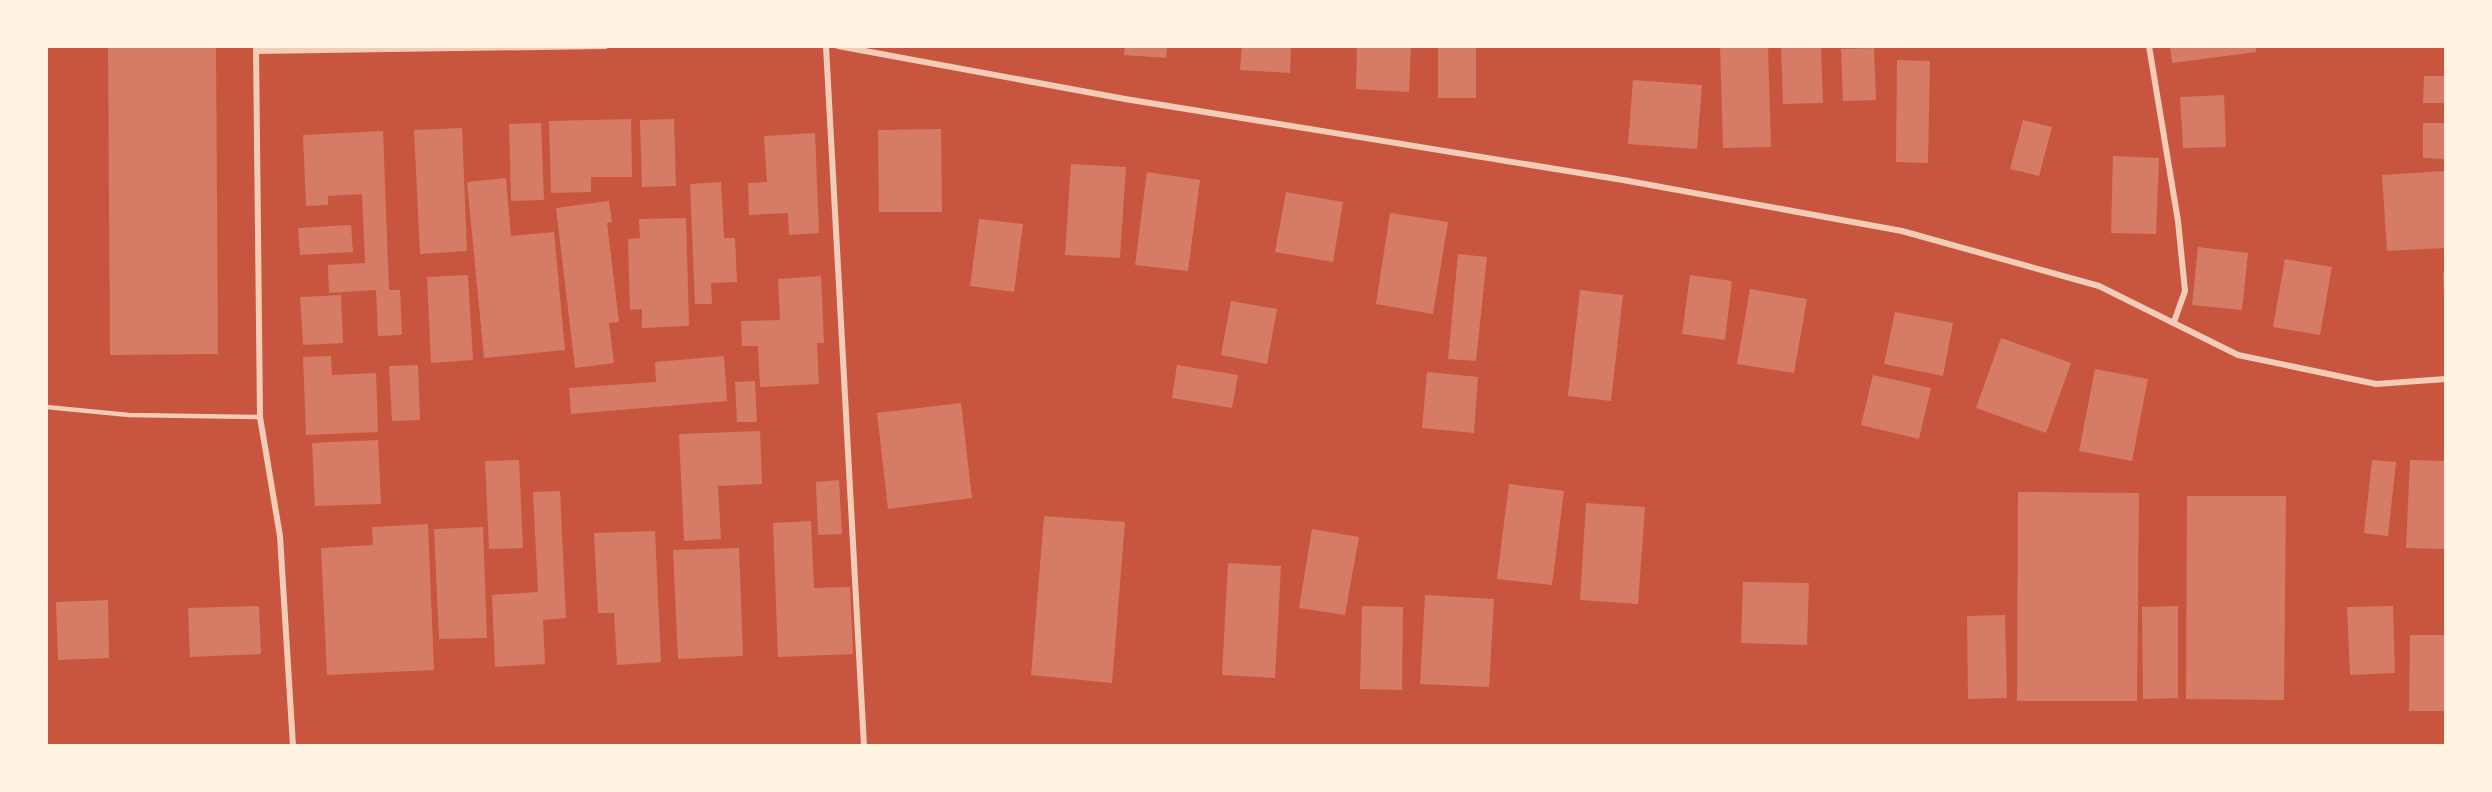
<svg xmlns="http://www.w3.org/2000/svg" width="2492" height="792" viewBox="0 0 2492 792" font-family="Raleway,sans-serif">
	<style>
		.building { fill: #d67c66 }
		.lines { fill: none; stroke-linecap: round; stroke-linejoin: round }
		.service { stroke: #f1ccb7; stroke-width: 4.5 }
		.minor { stroke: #f1ccb7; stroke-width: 6 }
	</style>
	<rect width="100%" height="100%" fill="#c8553d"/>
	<path class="building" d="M 108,46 L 216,46 L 218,354 L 110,355 Z
		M 1125,46 L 1167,46 L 1166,58 L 1124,55 Z
		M 1242,46 L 1291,46 L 1290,73 L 1240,70 Z
		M 1357,46 L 1411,46 L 1409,92 L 1356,89 Z
		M 1438,46 L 1476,46 L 1476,98 L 1438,98 Z
		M 1720,46 L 1768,46 L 1771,147 L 1723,148 Z
		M 1781,46 L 1821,46 L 1823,103 L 1783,104 Z
		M 2170,46 L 2256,46 L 2256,52 L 2172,63 Z
		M 1874,48 L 1876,100 L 1843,101 L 1841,49 Z
		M 1897,60 L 1930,61 L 1928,163 L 1896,162 Z
		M 2424,76 L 2445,76 L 2445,103 L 2423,103 Z
		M 1633,80 L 1702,85 L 1697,149 L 1628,144 Z
		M 2224,95 L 2226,147 L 2183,148 L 2180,97 Z
		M 631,119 L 632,177 L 591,177 L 591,192 L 551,193 L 549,121 Z
		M 674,119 L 676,186 L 642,187 L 640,120 Z
		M 2023,120 L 2052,127 L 2039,176 L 2010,169 Z
		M 541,123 L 544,200 L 511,201 L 509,124 Z
		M 2423,123 L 2445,123 L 2445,159 L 2423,158 Z
		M 462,128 L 467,251 L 420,254 L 414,130 Z
		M 941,129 L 942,212 L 879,212 L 878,130 Z
		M 383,131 L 389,290 L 400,290 L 402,335 L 378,336 L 376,290 L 329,293 L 328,265 L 365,263 L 362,194 L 328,196 L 328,205 L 306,206 L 303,135 Z
		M 815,133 L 819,233 L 789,235 L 788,213 L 749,215 L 748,183 L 767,182 L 764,136 Z
		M 2113,156 L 2159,158 L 2156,234 L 2111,233 Z
		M 1071,164 L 1126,167 L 1120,258 L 1065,255 Z
		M 2445,171 L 2445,248 L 2387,251 L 2382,175 Z
		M 1147,172 L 1200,180 L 1188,271 L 1135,265 Z
		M 506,178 L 511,236 L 554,232 L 565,350 L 484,358 L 467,182 Z
		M 721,182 L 724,238 L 735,238 L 737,282 L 711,283 L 712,304 L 695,304 L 690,184 Z
		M 1286,192 L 1343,202 L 1333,262 L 1275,252 Z
		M 609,201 L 612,222 L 607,223 L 619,322 L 609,323 L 614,363 L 575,368 L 556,208 Z
		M 1390,213 L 1448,222 L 1433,314 L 1376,304 Z
		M 686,218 L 689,326 L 642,328 L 642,309 L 630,310 L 628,239 L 640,238 L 639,219 Z
		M 979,219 L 1023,224 L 1014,292 L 970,286 Z
		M 351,225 L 353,252 L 300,255 L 298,228 Z
		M 2198,247 L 2248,253 L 2242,310 L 2192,305 Z
		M 1458,254 L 1487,257 L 1476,361 L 1448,359 Z
		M 2285,259 L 2332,267 L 2320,335 L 2273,327 Z
		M 2443,273 L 2445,273 L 2445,295 L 2444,295 Z
		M 468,275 L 473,360 L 431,363 L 427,277 Z
		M 1690,275 L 1732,281 L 1725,340 L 1682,334 Z
		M 821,276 L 824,343 L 817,343 L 819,384 L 760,387 L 758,346 L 742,346 L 741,321 L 780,320 L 778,279 Z
		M 1750,289 L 1807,299 L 1794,373 L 1737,364 Z
		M 1580,290 L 1623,295 L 1611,401 L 1568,396 Z
		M 341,295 L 343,343 L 303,345 L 300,297 Z
		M 1231,301 L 1277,309 L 1267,364 L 1221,355 Z
		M 1895,312 L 1953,323 L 1943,376 L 1884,364 Z
		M 2001,338 L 2071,363 L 2046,433 L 1976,408 Z
		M 331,356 L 332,375 L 376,373 L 378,432 L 306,435 L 303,357 Z
		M 724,356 L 727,401 L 571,414 L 569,388 L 656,382 L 655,362 Z
		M 418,365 L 420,420 L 392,421 L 389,366 Z
		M 1177,365 L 1238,375 L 1232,408 L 1172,398 Z
		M 2095,369 L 2148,379 L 2132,461 L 2079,451 Z
		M 1427,372 L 1478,377 L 1474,433 L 1422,428 Z
		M 1873,375 L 1931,388 L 1919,439 L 1861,425 Z
		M 755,381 L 757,422 L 737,422 L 735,382 Z
		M 961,403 L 972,498 L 888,509 L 877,413 Z
		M 760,431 L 762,484 L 718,486 L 721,539 L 684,541 L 679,434 Z
		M 378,440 L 381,504 L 315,506 L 312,443 Z
		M 519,460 L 523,548 L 489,549 L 485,461 Z
		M 2372,460 L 2396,462 L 2388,536 L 2364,533 Z
		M 2410,460 L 2445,461 L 2445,549 L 2406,548 Z
		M 839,480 L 842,534 L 818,535 L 816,482 Z
		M 1509,484 L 1564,491 L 1552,585 L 1497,579 Z
		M 560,491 L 566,618 L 543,620 L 545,664 L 495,667 L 492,595 L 538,592 L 533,492 Z
		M 2018,492 L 2139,493 L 2137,701 L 2017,701 Z
		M 2187,496 L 2286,496 L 2284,700 L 2186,699 Z
		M 1586,503 L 1645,507 L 1638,604 L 1580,600 Z
		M 1044,516 L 1125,522 L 1112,683 L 1031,675 Z
		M 811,521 L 814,588 L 850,587 L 853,654 L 778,657 L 773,523 Z
		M 428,524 L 434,670 L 327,675 L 321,548 L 373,545 L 372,527 Z
		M 483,527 L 487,638 L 439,639 L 434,529 Z
		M 1312,529 L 1359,537 L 1345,615 L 1299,608 Z
		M 655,531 L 661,662 L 617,665 L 614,613 L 598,613 L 594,533 Z
		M 739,548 L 743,656 L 678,659 L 673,550 Z
		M 1228,563 L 1281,566 L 1275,678 L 1222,675 Z
		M 1743,582 L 1809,583 L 1807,645 L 1741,643 Z
		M 1425,595 L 1494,599 L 1489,687 L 1420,684 Z
		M 108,600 L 109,658 L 58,660 L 56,602 Z
		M 259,606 L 261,654 L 190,657 L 188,608 Z
		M 1362,606 L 1403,607 L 1402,690 L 1360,689 Z
		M 2178,606 L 2178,698 L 2143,699 L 2142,607 Z
		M 2393,606 L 2395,673 L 2350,675 L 2347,607 Z
		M 2005,615 L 2007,698 L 1968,699 L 1967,616 Z
		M 2410,635 L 2445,635 L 2445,711 L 2409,711 Z"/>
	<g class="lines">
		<path class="service" d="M 46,407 L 129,415 L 260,417"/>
		<path class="minor" d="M 256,46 L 260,417 L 280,536 L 293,746
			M 826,46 L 864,746
			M 838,46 L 1125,99 L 1623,180 L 1902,231 L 2099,286 L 2238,355 L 2376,384 L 2446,379
			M 2149,46 L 2178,221 L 2185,291 L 2174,322
			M 256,51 L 605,46"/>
	</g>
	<rect width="2492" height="792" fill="none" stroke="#fff3e0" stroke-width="96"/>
</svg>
